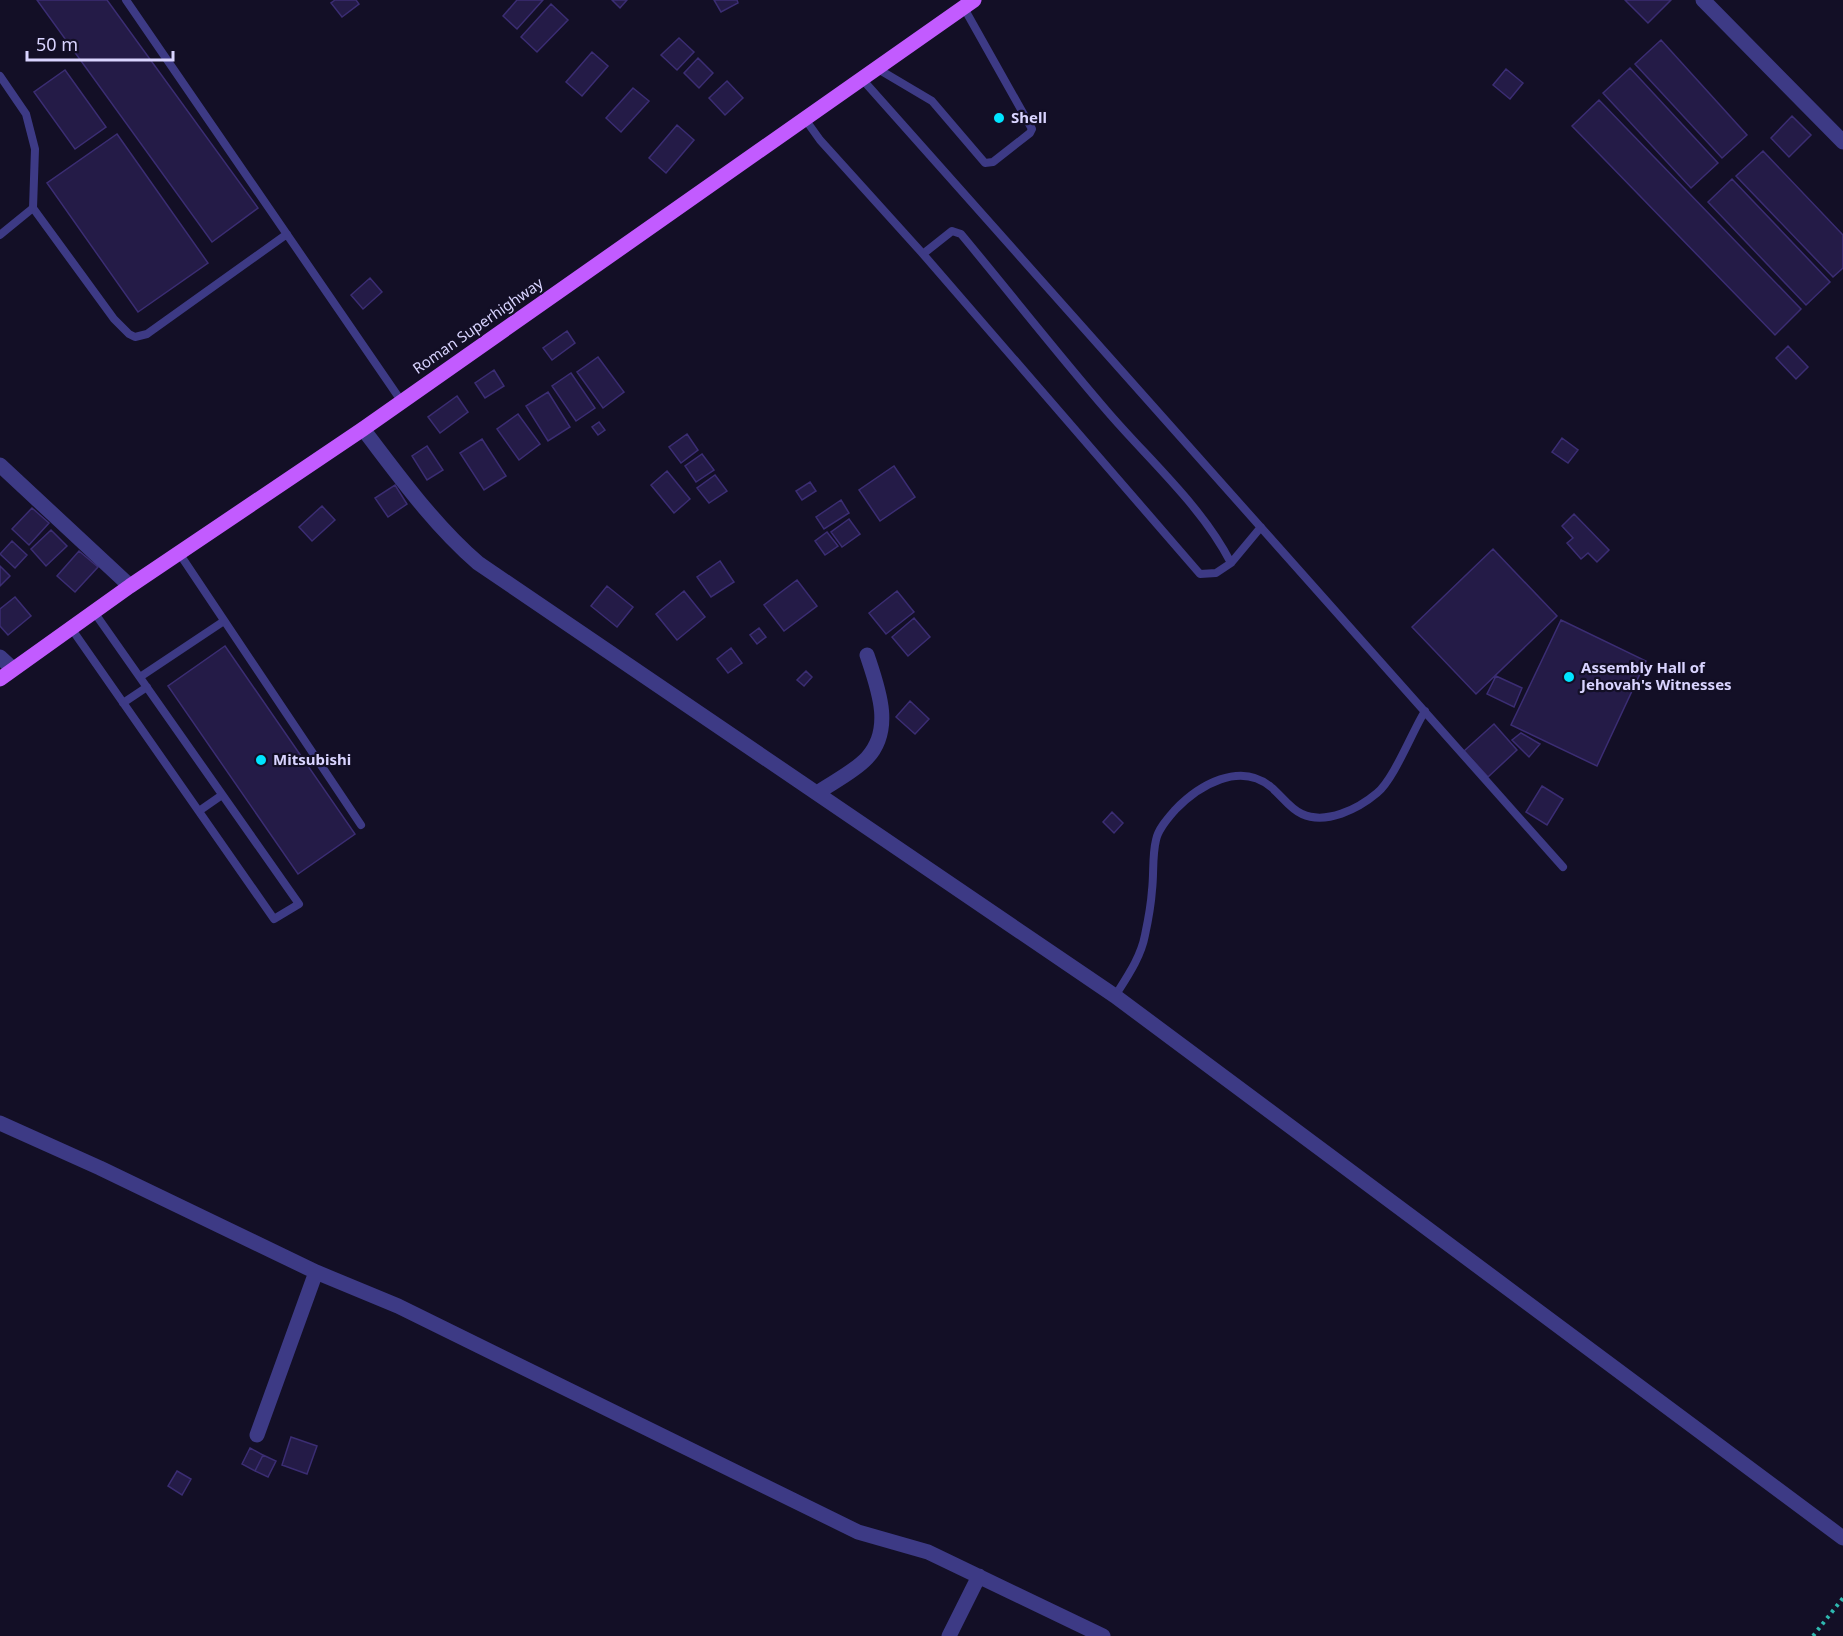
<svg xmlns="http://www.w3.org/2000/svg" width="1843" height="1636" viewBox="0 0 1843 1636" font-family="'Noto Sans',sans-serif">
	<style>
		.building { fill: #241b47; stroke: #3b2d73; stroke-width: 1.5 }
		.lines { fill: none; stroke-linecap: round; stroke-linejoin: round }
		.path { stroke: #2fb8b0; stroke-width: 4; stroke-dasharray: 3 4.5; stroke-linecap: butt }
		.lane { stroke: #3d3a85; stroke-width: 8 }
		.street { stroke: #3d3a85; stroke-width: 15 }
		.primary { stroke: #c25bff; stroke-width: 15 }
		.poi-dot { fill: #00e5ff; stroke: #130f26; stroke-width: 2 }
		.labels { text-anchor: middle; stroke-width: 4.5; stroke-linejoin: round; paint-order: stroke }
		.poi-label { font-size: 15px; font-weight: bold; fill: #d9d4ff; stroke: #130f26; text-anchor: start }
		.street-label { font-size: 15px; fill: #d9d4ff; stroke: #130f26 }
	</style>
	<rect width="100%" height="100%" fill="#130f26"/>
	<path class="building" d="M 37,0 L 107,0 L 258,208 L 212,242 Z
		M 335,0 L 356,0 L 359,4 L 342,17 L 331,3 Z
		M 517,0 L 543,0 L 517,29 L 503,16 Z
		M 612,0 L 627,0 L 620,8 Z
		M 714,0 L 737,0 L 738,3 L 721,12 Z
		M 1625,0 L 1671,0 L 1648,23 Z
		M 551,4 L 568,20 L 537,52 L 521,37 Z
		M 679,38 L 694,52 L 677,70 L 661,55 Z
		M 1661,40 L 1747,135 L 1722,158 L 1635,64 Z
		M 592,52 L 608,66 L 582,96 L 566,82 Z
		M 698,58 L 713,73 L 699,88 L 684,73 Z
		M 1630,68 L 1718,163 L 1691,188 L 1603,93 Z
		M 1506,69 L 1523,83 L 1510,99 L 1493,85 Z
		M 65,70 L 106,127 L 75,149 L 34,92 Z
		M 727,81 L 743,98 L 725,115 L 709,98 Z
		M 633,88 L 649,101 L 621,132 L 606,118 Z
		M 1599,100 L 1801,309 L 1775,335 L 1572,126 Z
		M 1792,116 L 1811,135 L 1789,157 L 1771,138 Z
		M 677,125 L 694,140 L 666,173 L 649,158 Z
		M 117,134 L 208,263 L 138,312 L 47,183 Z
		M 1763,151 L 1843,235 L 1843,268 L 1833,277 L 1736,176 Z
		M 1732,179 L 1830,282 L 1806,305 L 1708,202 Z
		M 370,278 L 382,292 L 363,309 L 351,295 Z
		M 567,331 L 575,343 L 552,360 L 543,348 Z
		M 1788,346 L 1808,367 L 1796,379 L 1776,358 Z
		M 598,357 L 624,392 L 603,408 L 577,372 Z
		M 494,370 L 504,386 L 485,398 L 475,383 Z
		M 571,373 L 595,408 L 576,421 L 552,386 Z
		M 548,392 L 570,427 L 548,441 L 526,406 Z
		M 457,396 L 468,412 L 440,433 L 428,417 Z
		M 518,414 L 540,444 L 519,460 L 497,429 Z
		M 599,422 L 605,430 L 598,435 L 592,427 Z
		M 687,434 L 698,450 L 681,463 L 669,447 Z
		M 1562,438 L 1578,450 L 1568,463 L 1552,452 Z
		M 482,439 L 506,476 L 484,490 L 460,453 Z
		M 427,446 L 443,470 L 427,480 L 412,456 Z
		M 702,454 L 714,470 L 696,482 L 685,466 Z
		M 894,466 L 915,497 L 880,521 L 859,490 Z
		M 667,471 L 690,499 L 674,513 L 651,485 Z
		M 715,475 L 727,491 L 709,503 L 697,488 Z
		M 810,482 L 816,491 L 802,500 L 796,491 Z
		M 395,485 L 407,504 L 388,517 L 375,498 Z
		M 841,500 L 849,513 L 824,529 L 816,517 Z
		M 322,506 L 335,520 L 312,541 L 299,527 Z
		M 32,508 L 49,523 L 29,545 L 12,529 Z
		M 1574,514 L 1609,550 L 1597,562 L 1588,553 L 1581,559 L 1567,543 L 1573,538 L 1562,526 Z
		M 849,519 L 860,534 L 842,547 L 831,532 Z
		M 51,530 L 67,546 L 46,566 L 31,549 Z
		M 827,532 L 838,546 L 825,555 L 815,541 Z
		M 12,541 L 27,555 L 15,568 L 0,554 Z
		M 1493,549 L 1557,616 L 1476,694 L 1412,627 Z
		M 79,551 L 98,567 L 75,592 L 57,576 Z
		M 720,561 L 734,582 L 711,597 L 697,577 Z
		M 0,566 L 10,576 L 0,586 Z
		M 797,580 L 817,606 L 784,631 L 764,605 Z
		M 607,586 L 633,607 L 617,627 L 591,606 Z
		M 684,591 L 705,617 L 677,640 L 656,614 Z
		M 897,591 L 914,612 L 886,634 L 869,613 Z
		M 15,597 L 31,616 L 8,635 L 0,626 L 0,609 Z
		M 914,618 L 930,637 L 908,656 L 892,637 Z
		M 1561,620 L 1646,661 L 1597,766 L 1511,725 Z
		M 759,628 L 766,637 L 757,644 L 750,635 Z
		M 225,646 L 355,834 L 298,874 L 168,686 Z
		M 731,648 L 742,663 L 728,673 L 717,659 Z
		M 806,671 L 812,677 L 804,686 L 797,680 Z
		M 1496,676 L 1522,688 L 1514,707 L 1487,694 Z
		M 910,701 L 929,719 L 915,734 L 896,717 Z
		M 1494,724 L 1517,750 L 1488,777 L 1464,751 Z
		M 1521,733 L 1540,744 L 1529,757 L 1512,740 Z
		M 1542,786 L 1563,799 L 1547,825 L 1526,812 Z
		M 1112,812 L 1123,823 L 1114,833 L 1103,822 Z
		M 291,1437 L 317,1446 L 307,1474 L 282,1465 Z
		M 250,1448 L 263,1455 L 255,1471 L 242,1464 Z
		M 263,1455 L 276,1461 L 268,1477 L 255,1471 Z
		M 177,1471 L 191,1479 L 182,1495 L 168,1486 Z"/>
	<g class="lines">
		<path class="path" d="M 1813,1636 L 1843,1598"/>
		<path class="lane" d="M 126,0 L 402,402
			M 878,69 L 932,101 L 985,163 L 993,162 L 1030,133 L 1032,129 L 964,8
			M 0,76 L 26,114 L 35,149 L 33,208 L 114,319 L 129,334 L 135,337 L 147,334 L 287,234
			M 862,79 L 1563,867
			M 805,119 L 820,140 L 923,254 L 1200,574 L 1216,573 L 1231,563 L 1261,527
			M 0,235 L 33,208
			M 923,254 L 952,231 L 961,234 C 1010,293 1057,353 1107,411 C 1148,459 1202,506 1231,563
			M 179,553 L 361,825
			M 71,628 L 274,919 L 299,904 L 94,612
			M 140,677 L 224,621
			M 123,703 L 147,687
			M 199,811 L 222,795
			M 1115,996 C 1127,977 1141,957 1145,935 C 1148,921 1151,905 1152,890 C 1154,874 1152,856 1156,840 C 1158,829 1168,818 1175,810 C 1199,785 1240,761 1271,787 C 1281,795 1290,809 1302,814 C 1326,825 1358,809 1377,793 C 1394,779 1412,732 1425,711"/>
		<path class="street" d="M 1703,0 L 1843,142
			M 363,429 C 399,476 433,524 478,563 L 1115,996 L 1843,1538
			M 0,465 L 130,586
			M 0,657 L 13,669
			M 817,793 C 833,782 854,772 867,758 C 894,729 878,688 867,655
			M 0,1123 L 100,1168 L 316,1272 L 398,1306 L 858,1532 L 928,1552 L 1103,1636
			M 257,1435 L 316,1272
			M 949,1636 L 979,1576"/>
		<path class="primary" d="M 0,679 L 130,586 L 363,429 L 974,0"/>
	</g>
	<g class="poi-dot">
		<circle cx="999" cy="118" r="6"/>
		<circle cx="1569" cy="677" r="6"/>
		<circle cx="261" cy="760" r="6"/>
	</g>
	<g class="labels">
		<g class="poi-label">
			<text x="1011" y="123">Shell</text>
			<text x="1581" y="673">Assembly Hall of<tspan x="1581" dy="17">Jehovah's Witnesses</tspan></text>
			<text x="273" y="765">Mitsubishi</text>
		</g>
		<g class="street-label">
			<text transform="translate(478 326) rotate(-35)" y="5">Roman Superhighway</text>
		</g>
	</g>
	<path d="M27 51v9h146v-9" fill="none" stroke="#d9d4ff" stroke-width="3"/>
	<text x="36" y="51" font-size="18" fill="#d9d4ff" stroke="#130f26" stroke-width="4.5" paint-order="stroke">50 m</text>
</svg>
